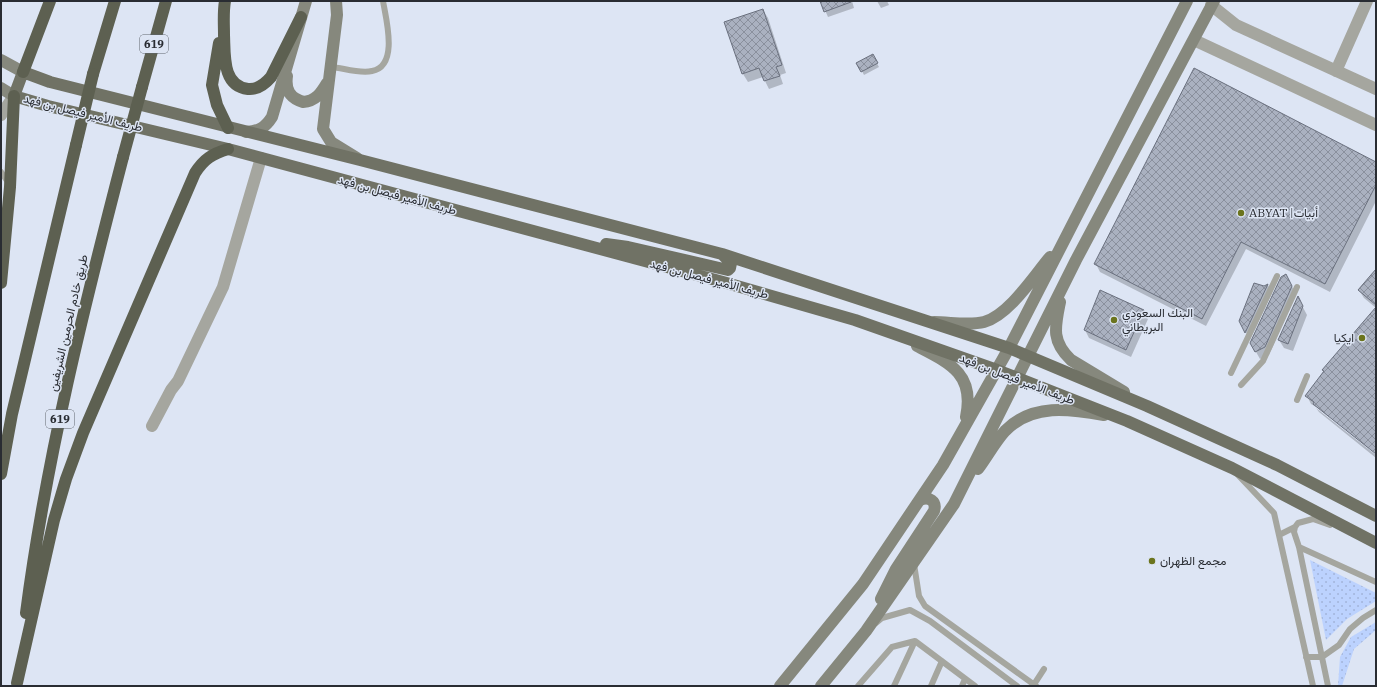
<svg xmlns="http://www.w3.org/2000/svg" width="1377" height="687" viewBox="0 0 1377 687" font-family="'IBM Plex Serif',Vazirmatn,serif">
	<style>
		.grass { fill: url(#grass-dots) }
		.shadow { fill: #0003 }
		.building { fill: url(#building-cross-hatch); stroke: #6a707e }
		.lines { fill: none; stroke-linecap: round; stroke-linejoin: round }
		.lane { stroke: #a5a69f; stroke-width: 6 }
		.street { stroke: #a5a69f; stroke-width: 12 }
		.secondary { stroke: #86887d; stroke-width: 12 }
		.primary { stroke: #707265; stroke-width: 12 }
		.highway { stroke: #5d6051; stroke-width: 12 }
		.highway-bridge { stroke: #5d6051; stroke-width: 12 }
		.poi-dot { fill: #6b741d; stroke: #dde5f4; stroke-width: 1.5 }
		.labels { text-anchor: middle; stroke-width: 3; stroke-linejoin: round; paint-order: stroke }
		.shield { fill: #dde5f4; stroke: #5f646c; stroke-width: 1 }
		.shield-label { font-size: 11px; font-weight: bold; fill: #292c32 }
		.street-label { font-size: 12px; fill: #292c32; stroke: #dde5f4 }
		.poi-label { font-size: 12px; fill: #292c32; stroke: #dde5f4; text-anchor: start }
	</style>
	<defs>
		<pattern id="grass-dots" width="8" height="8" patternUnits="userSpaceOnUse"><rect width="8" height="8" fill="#bcd2fe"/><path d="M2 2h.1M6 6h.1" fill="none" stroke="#a2b4da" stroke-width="1.8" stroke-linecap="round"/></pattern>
		<pattern id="building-cross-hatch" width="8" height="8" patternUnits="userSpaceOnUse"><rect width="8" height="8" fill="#aab1c0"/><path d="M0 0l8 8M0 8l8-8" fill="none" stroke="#8a909d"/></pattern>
	</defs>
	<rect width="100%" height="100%" fill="#dde5f4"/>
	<path class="grass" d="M 1310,560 L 1376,593 L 1376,601 L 1347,619 L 1326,640 Z
		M 1376,622 L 1376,630 L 1354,649 L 1342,686 L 1338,686 L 1340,657 L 1351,637 Z"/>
	<path class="shadow" d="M 821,1 L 852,1 L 854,8 L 828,17 Z
		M 877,1 L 887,1 L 889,5 L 881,8 Z
		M 763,10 L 768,18 L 786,73 L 780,75 L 783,84 L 769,89 L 763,77 L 748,82 L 743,74 L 726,22 Z
		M 873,56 L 879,67 L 864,75 L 858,63 Z
		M 1376,163 L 1376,201 L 1330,292 L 1246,249 L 1206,326 L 1100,272 L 1096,264 Z
		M 1376,270 L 1376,308 L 1364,298 L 1359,290 Z
		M 1291,284 L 1296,295 L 1269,355 L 1260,359 L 1251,343 Z
		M 1268,285 L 1272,293 L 1250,340 L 1240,321 L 1264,287 Z
		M 1298,298 L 1307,315 L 1293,351 L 1284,348 L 1279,340 Z
		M 1376,309 L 1376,453 L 1316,405 L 1316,407 L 1311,404 L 1307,396 L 1324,372 L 1323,370 Z
		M 1143,311 L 1148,319 L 1131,357 L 1089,338 L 1085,330 Z
		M 1316,408 L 1376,455 L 1376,458 L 1319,412 Z"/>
	<path class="building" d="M 820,1 L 850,1 L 851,2 L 824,12 Z
		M 763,9 L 782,65 L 776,67 L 780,76 L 764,81 L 759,68 L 742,74 L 724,22 Z
		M 873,54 L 878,63 L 861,72 L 856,63 Z
		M 1194,68 L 1376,162 L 1376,185 L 1325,284 L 1241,242 L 1202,319 L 1094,264 Z
		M 1376,269 L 1376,305 L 1358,290 Z
		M 1286,274 L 1292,286 L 1265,347 L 1255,352 L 1250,343 L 1281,277 Z
		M 1254,283 L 1264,286 L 1268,284 L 1245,333 L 1239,321 Z
		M 1100,290 L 1144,310 L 1126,350 L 1084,330 Z
		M 1298,296 L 1303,306 L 1288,344 L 1278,340 Z
		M 1376,307 L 1376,454 L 1313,404 L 1314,402 L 1305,396 L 1324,371 L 1322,370 Z"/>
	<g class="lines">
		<path class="lane" d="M 332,67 C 343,68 360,74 372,71 C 399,66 386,19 383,1
			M 1,172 L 8,182
			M 1231,373 L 1277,276
			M 1241,385 L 1263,361 L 1297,287
			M 1297,400 L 1307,376
			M 1238,475 L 1274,513 L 1313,686
			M 1279,535 L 1295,527
			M 1299,547 L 1376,582
			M 914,564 L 919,596 L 925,606 L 1036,686
			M 876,623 L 882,618 L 910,610 L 930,621 L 1017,686
			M 1306,657 L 1322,657 L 1339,645 L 1350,629 L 1363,618 L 1376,610
			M 858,686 L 892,647 L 915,641 L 975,686
			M 894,686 L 915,641
			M 931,686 L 942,661
			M 962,686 L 965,679
			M 1033,686 L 1044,669
			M 1328,686 L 1299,547 L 1294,532 L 1295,527 L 1298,523 L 1313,519 L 1330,525"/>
		<path class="street" d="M 1211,5 L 1236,25 L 1376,89
			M 1194,40 L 1376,125
			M 1336,71 L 1367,1
			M 1,115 L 14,96
			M 152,426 L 171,390 L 178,381 L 223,287 L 261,158"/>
		<path class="secondary" d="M 336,1 L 337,15 L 323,129 L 331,142 L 357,158
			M 1,60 L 23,72
			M 287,76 C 285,90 290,98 303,102 C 316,101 321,93 327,83
			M 1,88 L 14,96
			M 246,132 C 259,131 265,128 272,117 L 306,1
			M 1060,302 C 1055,327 1051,341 1071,360 L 1124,392
			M 934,322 C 950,322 969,326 984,322 C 1009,315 1034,276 1050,257
			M 917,346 C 950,363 975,374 966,417
			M 978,469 C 987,457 995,442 1005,431 C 1032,403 1070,409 1104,415
			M 881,599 L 896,569 L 934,511 C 937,501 929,496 920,500
			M 780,686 L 863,584 L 943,465 L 1009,348 L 1187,1
			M 821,686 L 866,631 L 954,504 L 1076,260 L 1214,1"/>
		<path class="primary" d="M 606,244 L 628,247 L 728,270 L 730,268 L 731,263 L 722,254
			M 1376,516 L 1277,465 L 1147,406 L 1009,348 L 722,254 L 360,160 L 50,82 L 23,72 L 14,96 L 48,106 L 228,149 L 723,282 L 855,320 L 997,370 L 1127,421 L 1232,468 L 1376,543"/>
		<path class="highway" d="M 225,1 C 223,12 224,24 224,35 C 225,55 222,86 248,89 C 258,90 265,84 271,77 L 301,17
			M 219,43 L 212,85 L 217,105 L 228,128
			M 23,72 L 50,1
			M 93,74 L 115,1
			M 142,87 L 166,1
			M 1,283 L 10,187 L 14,96
			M 1,474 L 12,414 L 76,145
			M 26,613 C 46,459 84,307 123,157
			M 17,683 L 54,520 L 66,479 L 83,433 L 195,173 C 204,159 212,154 228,149"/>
		<path class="highway-bridge" d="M 76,145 L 93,74
			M 123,157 L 142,87"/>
	</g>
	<g class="poi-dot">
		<circle cx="1241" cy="213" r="4"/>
		<circle cx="1114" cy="320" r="4"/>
		<circle cx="1362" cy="338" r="4"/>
		<circle cx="1152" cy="561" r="4"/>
	</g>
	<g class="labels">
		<g class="shield">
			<rect x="140" y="35" width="28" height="18" rx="3"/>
			<rect x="46" y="410" width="28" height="18" rx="3"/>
		</g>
		<g class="shield-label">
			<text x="154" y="48">619</text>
			<text x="60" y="423">619</text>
		</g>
		<g class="street-label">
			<text transform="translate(83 113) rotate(14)" y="4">طريف الأمير فيصل بن فهد</text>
			<text transform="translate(397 195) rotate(15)" y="4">طريف الأمير فيصل بن فهد</text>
			<text transform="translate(709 279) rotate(15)" y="4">طريف الأمير فيصل بن فهد</text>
			<text transform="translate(68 323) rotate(-77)" y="4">طريق خادم الحرمين الشريفين</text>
			<text transform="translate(1017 379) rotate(21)" y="4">طريف الأمير فيصل بن فهد</text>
		</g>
		<g class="poi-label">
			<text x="1249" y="217">ABYAT |أبيات</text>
			<text x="1122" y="317">البنك السعودي<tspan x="1122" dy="14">البريطاني</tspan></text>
			<text x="1354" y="342" text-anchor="end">ايكيا</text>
			<text x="1160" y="565">مجمع الظهران</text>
		</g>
	</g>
	<rect width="1377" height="687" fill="none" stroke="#292c32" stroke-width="4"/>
</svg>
